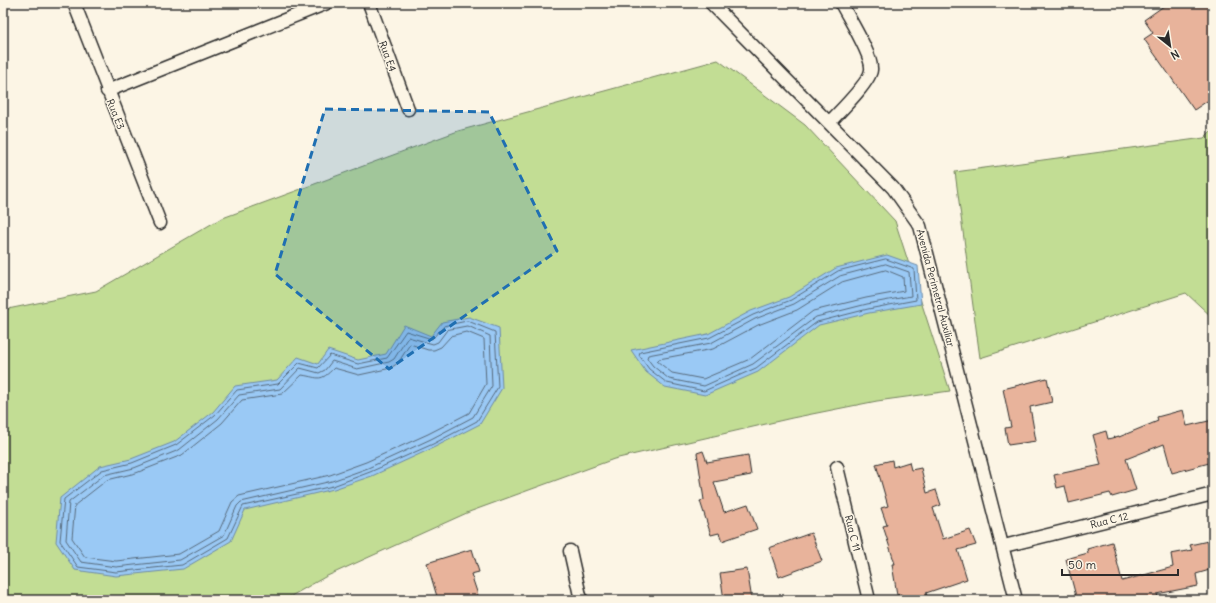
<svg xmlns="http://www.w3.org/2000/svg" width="1216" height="603" viewBox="0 0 1216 603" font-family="Delius,sans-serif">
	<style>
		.green { fill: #c2dd94; stroke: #768460 }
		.water { fill: #9ac9f5; stroke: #6e8aa4 }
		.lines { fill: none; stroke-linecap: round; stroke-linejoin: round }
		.shore { stroke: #576a7c; stroke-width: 1 }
		.building { fill: #e8b39b; stroke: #2b2b2b }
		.minor-casing { stroke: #2b2b2b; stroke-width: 15 }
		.minor { stroke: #fcf5e5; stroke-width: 12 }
		.marked { fill: #1f6fb2; fill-opacity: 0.2; stroke: #1f6fb2; stroke-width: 3; stroke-dasharray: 8 5; stroke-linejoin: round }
		.labels { text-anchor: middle; stroke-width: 3; stroke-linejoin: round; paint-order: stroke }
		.street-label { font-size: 10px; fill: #2b2b2b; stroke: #fcf5e5 }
	</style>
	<rect width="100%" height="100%" fill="#fcf5e5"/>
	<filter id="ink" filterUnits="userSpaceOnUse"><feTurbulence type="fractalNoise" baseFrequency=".025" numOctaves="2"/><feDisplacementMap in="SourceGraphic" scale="8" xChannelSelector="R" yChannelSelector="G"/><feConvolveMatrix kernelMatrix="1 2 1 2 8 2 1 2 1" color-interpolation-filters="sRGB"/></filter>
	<g filter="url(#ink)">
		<path class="green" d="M 718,60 L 805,125 L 895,221 L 950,391 L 877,401 L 792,418 L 614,459 L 469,512 L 325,577 L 284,600 L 3,600 L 3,310 L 96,291 L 220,219 L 458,131 Z
			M 1213,129 L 1213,318 L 1186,293 L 980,358 L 955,172 L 1204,138 Z"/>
		<path class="water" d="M 887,255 L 918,266 L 921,304 L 869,313 L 819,325 L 758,372 L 705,395 L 665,387 L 646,372 L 631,350 L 708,334 L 751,311 L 789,297 L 836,268 Z
			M 469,317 L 499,328 L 502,388 L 480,424 L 435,447 L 372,476 L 334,489 L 245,510 L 231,541 L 183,569 L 116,576 L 75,570 L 56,542 L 60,498 L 100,466 L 131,459 L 174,442 L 213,412 L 235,386 L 277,380 L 298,357 L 318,364 L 328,350 L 358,360 L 386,354 L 404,325 L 431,336 L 442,322 Z"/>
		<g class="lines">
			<path class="shore" d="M 886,259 L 914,269 L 916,300 L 868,309 L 817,322 L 756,368 L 704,391 L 667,383 L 649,369 L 639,355 L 640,352 L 709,338 L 753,315 L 791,300 L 838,271 Z
				M 886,264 L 909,272 L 911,296 L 867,304 L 816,317 L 753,364 L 704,386 L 669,379 L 653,366 L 647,358 L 648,355 L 711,343 L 755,319 L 794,304 L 840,276 Z
				M 886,270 L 903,277 L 904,291 L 866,298 L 813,311 L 750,359 L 703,379 L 672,373 L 657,361 L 659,359 L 713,349 L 758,325 L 797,310 L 842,282 Z
				M 468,321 L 495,332 L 498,387 L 477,421 L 433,444 L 370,472 L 333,486 L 243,506 L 228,538 L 182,565 L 116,572 L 78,567 L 60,541 L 64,499 L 102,470 L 132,463 L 176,445 L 215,415 L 237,390 L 278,384 L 299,363 L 318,368 L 330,355 L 358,364 L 387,358 L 406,331 L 432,339 L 444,326 Z
				M 468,326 L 490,336 L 492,386 L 473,417 L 431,439 L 368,468 L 332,481 L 241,502 L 237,506 L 224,535 L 180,560 L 116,567 L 81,562 L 66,540 L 69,502 L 104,475 L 134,468 L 179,450 L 218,419 L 239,395 L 280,389 L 300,368 L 319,373 L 325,370 L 332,361 L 357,369 L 389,362 L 394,359 L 408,337 L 433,344 L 438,342 L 447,330 Z
				M 467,332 L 484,339 L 486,384 L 469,413 L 428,434 L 366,462 L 330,475 L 239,496 L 232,502 L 219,531 L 179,554 L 116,561 L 85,557 L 72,538 L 75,505 L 107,480 L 136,473 L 182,455 L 222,423 L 242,400 L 282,394 L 302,375 C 320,378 320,382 334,368 L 359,375 L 391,368 L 398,363 L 410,344 L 428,350 L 434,350 L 441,347 L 451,336 Z"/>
		</g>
		<path class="building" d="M 1168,3 L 1213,3 L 1213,97 L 1194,110 L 1144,39 L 1153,33 L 1144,20 Z
			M 1047,378 L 1052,402 L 1030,407 L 1036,441 L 1008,445 L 1005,428 L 1011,427 L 1003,389 Z
			M 1183,410 L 1187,426 L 1213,420 L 1213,462 L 1172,473 L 1164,444 L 1126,459 L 1136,490 L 1112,497 L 1110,493 L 1069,503 L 1065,486 L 1057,488 L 1054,475 L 1101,465 L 1093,435 L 1106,431 L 1108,439 L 1119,436 L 1119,437 L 1158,421 L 1157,417 Z
			M 703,451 L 707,462 L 748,455 L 751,475 L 714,482 L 724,512 L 748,504 L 757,529 L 722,541 L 719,533 L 711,535 L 700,501 L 704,500 L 697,453 Z
			M 892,460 L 893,467 L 909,462 L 911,470 L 921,468 L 927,493 L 936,490 L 941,505 L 933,508 L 943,539 L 970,530 L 976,545 L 958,550 L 967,579 L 926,593 L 928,600 L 902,600 L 901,594 L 897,595 L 892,564 L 895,564 L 883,526 L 887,525 L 881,508 L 888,506 L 876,464 Z
			M 811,533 L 822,561 L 779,577 L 769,548 Z
			M 1208,541 L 1213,569 L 1196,574 L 1198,586 L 1157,594 L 1159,600 L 1077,600 L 1066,559 L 1088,553 L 1087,549 L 1112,542 L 1122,581 L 1173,567 L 1171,554 L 1192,550 L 1190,545 Z
			M 472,549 L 479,572 L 471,574 L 478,595 L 461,600 L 438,600 L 427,563 Z
			M 747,569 L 752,600 L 724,600 L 720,573 Z"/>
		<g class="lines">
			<g class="minor-casing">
				<path id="minor" d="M 74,3 L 160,223
					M 369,3 L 408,109
					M 711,3 L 893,188 L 920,226 L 1016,600
					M 107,91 L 327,3
					M 829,123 C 838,113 870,82 871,70 C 873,56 848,17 841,3
					M 837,467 L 869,600
					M 1004,546 L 1213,494
					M 570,551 L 581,600"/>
			</g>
			<use href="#minor" class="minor"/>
		</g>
	</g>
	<path class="marked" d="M 325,109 L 489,112 L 557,251 L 389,369 L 275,274 Z"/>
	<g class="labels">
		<g class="street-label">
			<text transform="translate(388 56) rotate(70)" y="4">Rua E4</text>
			<text transform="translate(116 114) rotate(68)" y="4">Rua E3</text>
			<text transform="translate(936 288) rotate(75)" y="4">Avenida Perimetral Auxiliar</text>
			<text transform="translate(1109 520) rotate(-14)" y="4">Rua C 12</text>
			<text transform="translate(853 533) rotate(76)" y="4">Rua C 11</text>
		</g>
	</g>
	<rect width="1216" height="603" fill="none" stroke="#fcf5e5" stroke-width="16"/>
	<rect x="8" y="8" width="1200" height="587" fill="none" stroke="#2b2b2b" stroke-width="1.5" filter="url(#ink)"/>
	<g transform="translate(1170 46) rotate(150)" stroke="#fcf5e5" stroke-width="3" paint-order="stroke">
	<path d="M0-3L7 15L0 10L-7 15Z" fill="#2b2b2b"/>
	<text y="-6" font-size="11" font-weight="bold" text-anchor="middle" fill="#2b2b2b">N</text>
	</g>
	<path d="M1062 569v6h116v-6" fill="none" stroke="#2b2b2b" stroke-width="2"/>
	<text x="1068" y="569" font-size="12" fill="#2b2b2b" stroke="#fcf5e5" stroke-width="3" paint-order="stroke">50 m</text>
</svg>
